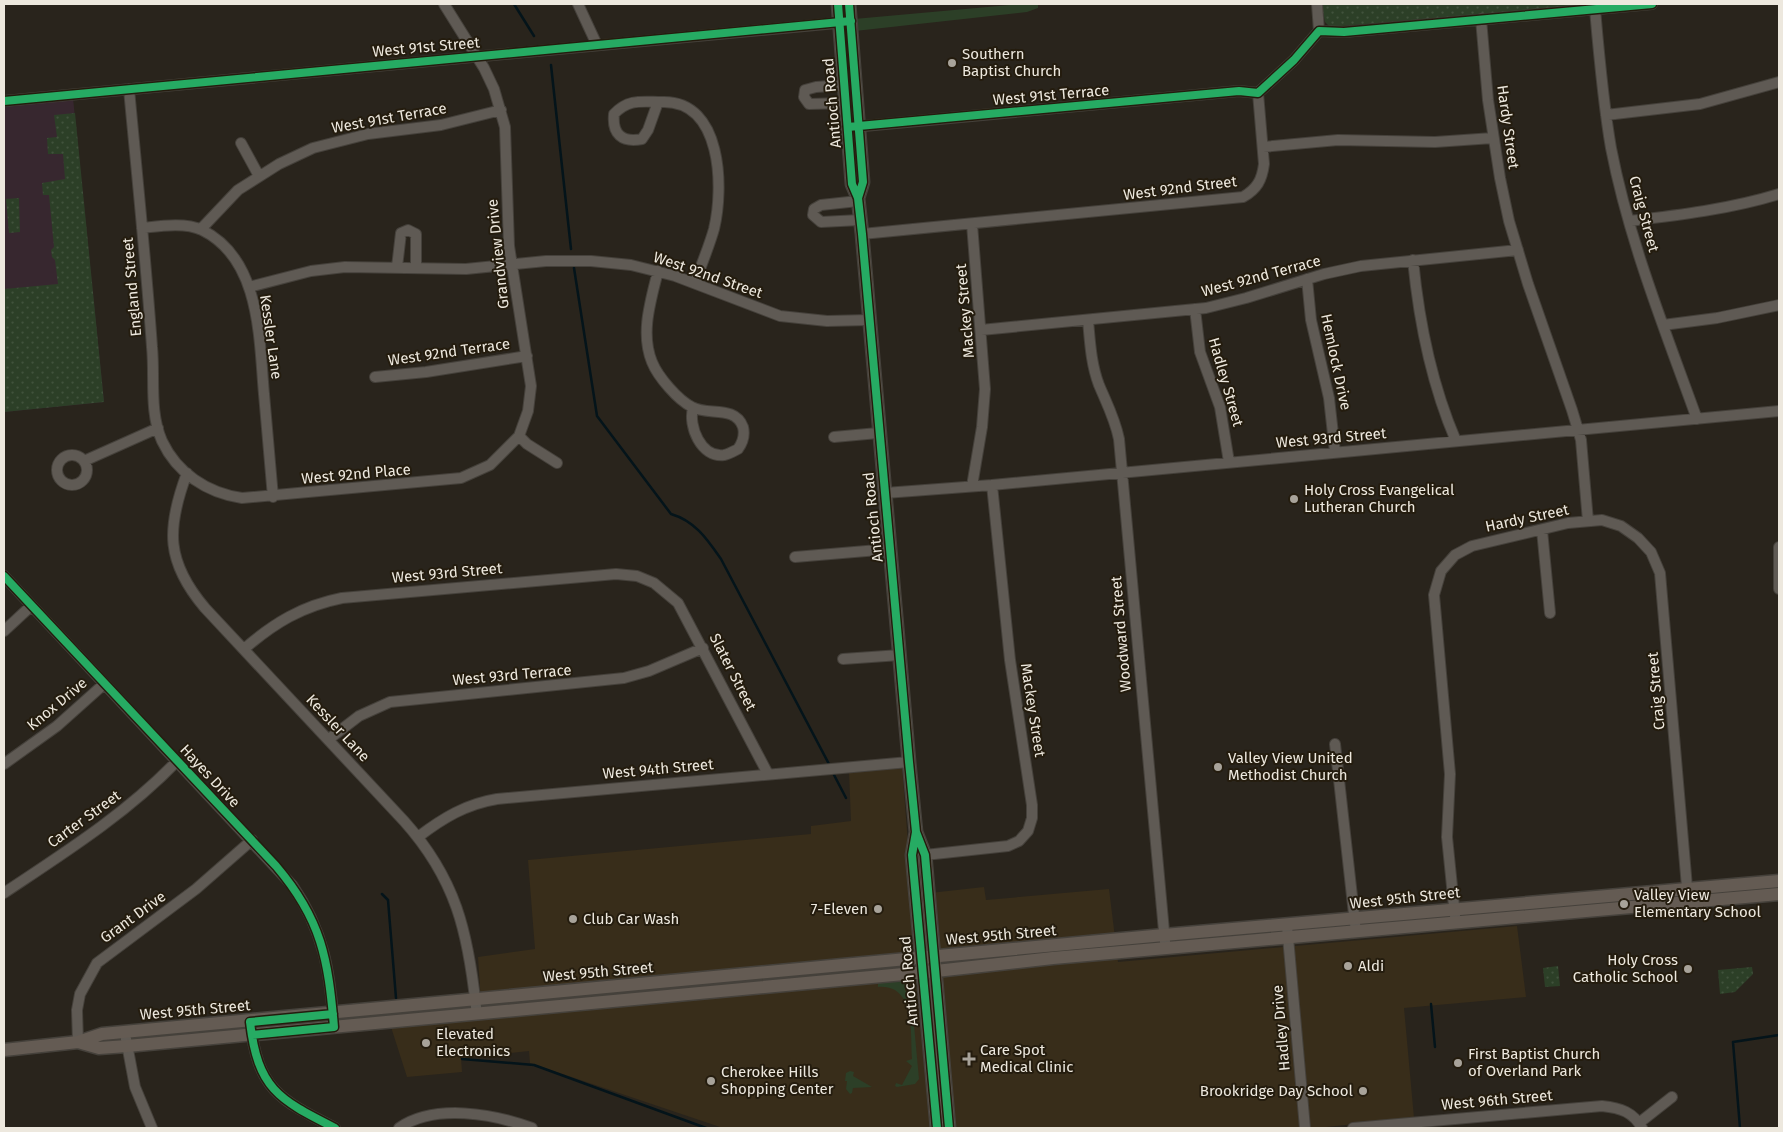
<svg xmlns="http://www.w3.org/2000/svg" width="1783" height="1132" viewBox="0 0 1783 1132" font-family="'Fira Sans',sans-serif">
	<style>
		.built { fill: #382d1a }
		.education { fill: #37272f }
		.grass { fill: #2c3f27 }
		.park { fill: url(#park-dots) }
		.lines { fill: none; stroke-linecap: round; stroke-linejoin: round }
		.stream { stroke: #04141a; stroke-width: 2.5 }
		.minor-casing { stroke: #45413b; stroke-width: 12 }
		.major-casing { stroke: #45413b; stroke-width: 15 }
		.minor { stroke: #5f5a54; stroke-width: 10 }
		.major { stroke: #645b53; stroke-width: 12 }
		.cycleway-casing { stroke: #241c0e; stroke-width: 11 }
		.cycleway { stroke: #26ab63; stroke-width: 8 }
		.poi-dot { fill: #a8a39a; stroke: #241c0e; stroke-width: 2 }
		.labels { text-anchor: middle; stroke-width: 4; stroke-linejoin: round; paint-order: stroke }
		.street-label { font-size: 15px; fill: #ede8de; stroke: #241c0e }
		.poi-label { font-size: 15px; fill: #ede8de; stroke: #241c0e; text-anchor: start }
	</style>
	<defs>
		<pattern id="park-dots" width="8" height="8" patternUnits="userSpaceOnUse" patternTransform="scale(1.25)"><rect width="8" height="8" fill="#2c3f27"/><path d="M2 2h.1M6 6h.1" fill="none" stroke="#41523c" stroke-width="1.8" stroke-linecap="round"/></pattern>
	</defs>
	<rect width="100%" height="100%" fill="#29241c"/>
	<path class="built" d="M 902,766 L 912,895 L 984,887 L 986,900 L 1109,889 L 1118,962 L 1517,926 L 1526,997 L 1404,1008 L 1414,1118 L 1316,1128 L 723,1128 L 530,1063 L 529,1051 L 461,1058 L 462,1072 L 407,1077 L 391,1027 L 482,1018 L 478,957 L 535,949 L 528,860 L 811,834 L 811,826 L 851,821 L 849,771 Z"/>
	<path class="education" d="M 73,98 L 104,402 L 4,412 L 4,105 Z"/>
	<path class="grass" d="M 1020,4 L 1038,4 L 1038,8 L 1027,12 L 855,31 L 854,19 Z
		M 905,981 L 905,991 L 915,988 L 914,1025 L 919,1079 L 915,1084 L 897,1087 L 895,1086 L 896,1083 L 902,1085 L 912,1066 L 906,1061 L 912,1059 C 910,1033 916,984 878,987 L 878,983 Z
		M 850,1071 L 854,1072 L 853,1076 L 872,1087 L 853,1088 L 852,1093 L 850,1094 L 846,1089 L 847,1081 L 845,1081 L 846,1073 Z"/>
	<path class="park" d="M 1321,4 L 1599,4 L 1330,27 L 1325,22 Z
		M 75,113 L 104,402 L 4,412 L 4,289 L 58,284 L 55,260 L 52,257 L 51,250 L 54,247 L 49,195 L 43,195 L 42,183 L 65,179 L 63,154 L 48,154 L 47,138 L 57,137 L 54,115 Z
		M 19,198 L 20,232 L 9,233 L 6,199 Z
		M 1558,966 L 1560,986 L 1545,987 L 1543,968 Z
		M 1752,967 L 1753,974 L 1735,992 L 1720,994 L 1718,970 Z"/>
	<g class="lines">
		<path class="stream" d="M 514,4 L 534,36
			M 551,65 L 571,249
			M 574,268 L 597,416 L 671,514 C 695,521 707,539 721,559 L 830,766
			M 832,771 L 846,798
			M 382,894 L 388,900 L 396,998
			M 1431,1004 L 1435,1047
			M 462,1059 L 534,1065 L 706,1128
			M 1740,1128 L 1733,1042 L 1779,1035"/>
		<g class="minor-casing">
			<path id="minor" d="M 578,4 L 597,45
				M 1595,9 C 1599,55 1603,102 1611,148 C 1629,241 1665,330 1697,419
				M 1481,19 L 1488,100 L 1500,178 L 1509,221 L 1528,284 L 1572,410 L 1581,440 L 1588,521
				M 1319,31 L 1344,32 L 1652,4
				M 844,85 L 816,87 L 805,90 L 804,97 L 809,104 L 846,103
				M 129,89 C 137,175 146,261 152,347 C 155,377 149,412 162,441 C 177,473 207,493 242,498 L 461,478 L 490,465 L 519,436 L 528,411 L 531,386 L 509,246 L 505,127 L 494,89 L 484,68 L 444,4
				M 4,101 L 847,22
				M 658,102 L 648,130 L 642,139 C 622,143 612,134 614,114 C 629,98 643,102 663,102 C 722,101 724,187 714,229 C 709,247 701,265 695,283
				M 1606,115 L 1700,104 L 1779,82
				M 853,127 L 1239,91 L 1258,93
				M 241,143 L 259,176
				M 1263,147 L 1338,140 L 1435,142 L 1493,138
				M 858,201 L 821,205 L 814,209 L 813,215 L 821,222 L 860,220
				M 1629,221 C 1680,215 1730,209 1779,194
				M 142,228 C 160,226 185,222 202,230 C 261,259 259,339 264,394 C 267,428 270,462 273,497
				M 201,229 L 238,190 L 279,164 L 313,148 L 368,134 L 441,125 L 501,110
				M 862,234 L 1243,197 C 1257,189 1262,180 1264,164 L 1258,93 L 1294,60 L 1319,31 L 1317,4
				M 1413,260 C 1419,322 1431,383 1456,441
				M 397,267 L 401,233 L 408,230 L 416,234 L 416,268
				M 658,271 C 651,300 640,333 652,362 C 658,377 678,400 692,407 C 708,416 735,405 743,427 C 745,435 743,442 738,449 C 734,451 729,454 724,455 C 701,458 688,426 693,408
				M 1307,279 L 1311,320 L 1329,398 L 1335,452
				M 249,287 L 311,271 L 345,267 L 466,269 L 546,261 L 591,261 L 631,265 L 675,276 L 780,316 L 827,321 L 869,320
				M 1195,309 L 1200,352 L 1220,407 L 1229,462
				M 1088,320 C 1090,342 1091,364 1099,385 C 1107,404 1115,419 1119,439 L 1165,942
				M 1663,325 L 1717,318 L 1779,305
				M 981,330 L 1206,308 L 1246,298 L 1324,274 L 1361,266 L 1518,250
				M 375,377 L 426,372 L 527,356
				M 519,436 L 527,444 L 557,463
				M 834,437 L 878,433
				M57 470a15 15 0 1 1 30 0a15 15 0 1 1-30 0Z
				M 84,461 L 158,428
				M 187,473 C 166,529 166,562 205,608 L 404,821 C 456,879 468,932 476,1007
				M 972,486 L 982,427 L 985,389 L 972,224
				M 885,493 L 992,485 L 1779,411
				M 1542,530 L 1550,613
				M 1779,547 L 1779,589
				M 795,557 L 890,549
				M 4,576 L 292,885 C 324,931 330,972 334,1027
				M 4,631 L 31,606
				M 244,649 C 274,623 302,606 342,598 L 616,574 L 637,576 L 654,583 L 678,603 L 768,774
				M 843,659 L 900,655
				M 329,739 L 359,716 L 390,702 L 624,678 L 649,671 L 703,648
				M 1335,744 L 1356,932
				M 4,764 L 57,726 L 104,684
				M 418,837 C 443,818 466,804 497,799 L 909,762
				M 925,855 L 1008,846 L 1019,841 L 1028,831 L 1032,818 L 1032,805 L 1010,660 L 992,485
				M 4,893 C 64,853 126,814 177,761
				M 1455,916 L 1447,837 L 1450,774 L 1434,595 L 1441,571 L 1455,555 L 1472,546 L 1568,523 L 1602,520 L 1621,526 L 1638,538 L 1651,552 L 1660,573 L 1687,887 L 1696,902
				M 1287,926 L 1305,1128
				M 250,1022 C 258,1089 278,1099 335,1128
				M 126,1039 L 135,1087 L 152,1128
				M 78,1042 L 77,1010 L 80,994 L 97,963 L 196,889 L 252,840
				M 1639,1123 L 1672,1097
				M 399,1128 C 435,1103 494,1114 532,1128
				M 1353,1128 L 1602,1106 C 1621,1108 1633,1112 1642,1128"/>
		</g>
		<g class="major-casing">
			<path id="major" d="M 838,4 L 852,184 L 858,198 L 862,234 L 909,762 L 916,832 L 912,855 L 937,1128
				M 849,4 L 863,182 L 858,198
				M 916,832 L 925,855 L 949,1128
				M 78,1042 L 99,1048 L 127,1046 L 936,971 L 1053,958 L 1779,894
				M 4,1050 L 78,1042 L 102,1034 L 1164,935 L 1779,881"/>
		</g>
		<use href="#minor" class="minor"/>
		<use href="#major" class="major"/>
		<g class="cycleway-casing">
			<path id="cycleway" d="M 838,4 L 852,184 L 858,198 L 862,234 L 909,762 L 916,832 L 912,855 L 937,1128
				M 849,4 L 863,182 L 858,198
				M 4,101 L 851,21
				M 848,127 L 1239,91 L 1258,93 L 1294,60 L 1319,31 L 1344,32 L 1652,4
				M 4,576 L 276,866 C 322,920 328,959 334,1027 L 252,1035
				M 916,832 L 925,855 L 949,1128
				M 333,1014 L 250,1022 C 258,1089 278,1099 335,1128"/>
		</g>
		<use href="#cycleway" class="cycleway"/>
	</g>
	<g class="poi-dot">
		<circle cx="952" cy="63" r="5"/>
		<circle cx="1294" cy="499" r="5"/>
		<circle cx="1218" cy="767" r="5"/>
		<circle cx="1624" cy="904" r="5"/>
		<circle cx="878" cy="909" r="5"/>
		<circle cx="573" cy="919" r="5"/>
		<circle cx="1348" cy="966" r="5"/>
		<circle cx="1688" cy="969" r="5"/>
		<circle cx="426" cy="1043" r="5"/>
		<path d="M966.5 1051.5h5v5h5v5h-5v5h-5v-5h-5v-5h5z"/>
		<circle cx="1458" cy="1063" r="5"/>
		<circle cx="711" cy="1081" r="5"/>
		<circle cx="1363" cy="1091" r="5"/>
	</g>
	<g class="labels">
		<g class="street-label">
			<text transform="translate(426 47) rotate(-5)" y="5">West 91st Street</text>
			<text transform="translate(1051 95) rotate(-5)" y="5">West 91st Terrace</text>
			<text transform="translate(832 103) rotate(-95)" y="5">Antioch Road</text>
			<text transform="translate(389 118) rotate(-10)" y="5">West 91st Terrace</text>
			<text transform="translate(1508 127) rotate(82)" y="5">Hardy Street</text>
			<text transform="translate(1180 188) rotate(-7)" y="5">West 92nd Street</text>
			<text transform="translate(1644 214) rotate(75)" y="5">Craig Street</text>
			<text transform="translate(498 254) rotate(-96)" y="5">Grandview Drive</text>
			<text transform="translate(708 275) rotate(19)" y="5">West 92nd Street</text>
			<text transform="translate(1261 276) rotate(-15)" y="5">West 92nd Terrace</text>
			<text transform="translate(132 287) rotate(-95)" y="5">England Street</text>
			<text transform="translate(965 311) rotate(-95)" y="5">Mackey Street</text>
			<text transform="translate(271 337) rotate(82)" y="5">Kessler Lane</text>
			<text transform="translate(449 352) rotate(-8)" y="5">West 92nd Terrace</text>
			<text transform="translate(1336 362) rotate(78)" y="5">Hemlock Drive</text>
			<text transform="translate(1226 382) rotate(74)" y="5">Hadley Street</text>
			<text transform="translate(1331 438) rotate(-5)" y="5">West 93rd Street</text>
			<text transform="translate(356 474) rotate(-5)" y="5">West 92nd Place</text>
			<text transform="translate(873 517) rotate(-96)" y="5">Antioch Road</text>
			<text transform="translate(1527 518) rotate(-12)" y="5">Hardy Street</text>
			<text transform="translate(447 573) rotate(-5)" y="5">West 93rd Street</text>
			<text transform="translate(1121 634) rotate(-95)" y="5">Woodward Street</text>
			<text transform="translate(733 672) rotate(63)" y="5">Slater Street</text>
			<text transform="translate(512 675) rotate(-5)" y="5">West 93rd Terrace</text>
			<text transform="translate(1656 691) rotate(-95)" y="5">Craig Street</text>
			<text transform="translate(57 704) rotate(-40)" y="5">Knox Drive</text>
			<text transform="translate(1033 710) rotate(81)" y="5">Mackey Street</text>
			<text transform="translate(338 728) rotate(47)" y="5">Kessler Lane</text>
			<text transform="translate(658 769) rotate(-5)" y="5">West 94th Street</text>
			<text transform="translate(210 776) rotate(47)" y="5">Hayes Drive</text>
			<text transform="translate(84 819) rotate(-36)" y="5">Carter Street</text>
			<text transform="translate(1405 898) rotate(-6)" y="5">West 95th Street</text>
			<text transform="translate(133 917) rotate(-36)" y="5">Grant Drive</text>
			<text transform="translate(1001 935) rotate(-5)" y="5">West 95th Street</text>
			<text transform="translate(598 972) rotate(-5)" y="5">West 95th Street</text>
			<text transform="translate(909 981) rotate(-95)" y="5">Antioch Road</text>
			<text transform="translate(195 1010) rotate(-5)" y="5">West 95th Street</text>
			<text transform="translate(1281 1028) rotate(-95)" y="5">Hadley Drive</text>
			<text transform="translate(1497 1100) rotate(-5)" y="5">West 96th Street</text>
		</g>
		<g class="poi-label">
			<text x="962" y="59">Southern<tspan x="962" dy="17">Baptist Church</tspan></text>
			<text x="1304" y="495">Holy Cross Evangelical<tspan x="1304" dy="17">Lutheran Church</tspan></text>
			<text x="1228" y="763">Valley View United<tspan x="1228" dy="17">Methodist Church</tspan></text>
			<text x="1634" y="900">Valley View<tspan x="1634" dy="17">Elementary School</tspan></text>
			<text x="868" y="914" text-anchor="end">7-Eleven</text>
			<text x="583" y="924">Club Car Wash</text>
			<text x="1678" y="965" text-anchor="end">Holy Cross<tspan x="1678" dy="17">Catholic School</tspan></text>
			<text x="1358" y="971">Aldi</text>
			<text x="436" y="1039">Elevated<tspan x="436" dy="17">Electronics</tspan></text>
			<text x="980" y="1055">Care Spot<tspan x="980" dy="17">Medical Clinic</tspan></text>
			<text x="1468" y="1059">First Baptist Church<tspan x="1468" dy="17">of Overland Park</tspan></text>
			<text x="721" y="1077">Cherokee Hills<tspan x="721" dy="17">Shopping Center</tspan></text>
			<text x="1353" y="1096" text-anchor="end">Brookridge Day School</text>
		</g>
	</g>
	<rect width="1783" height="1132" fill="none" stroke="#ede8de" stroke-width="10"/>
</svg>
